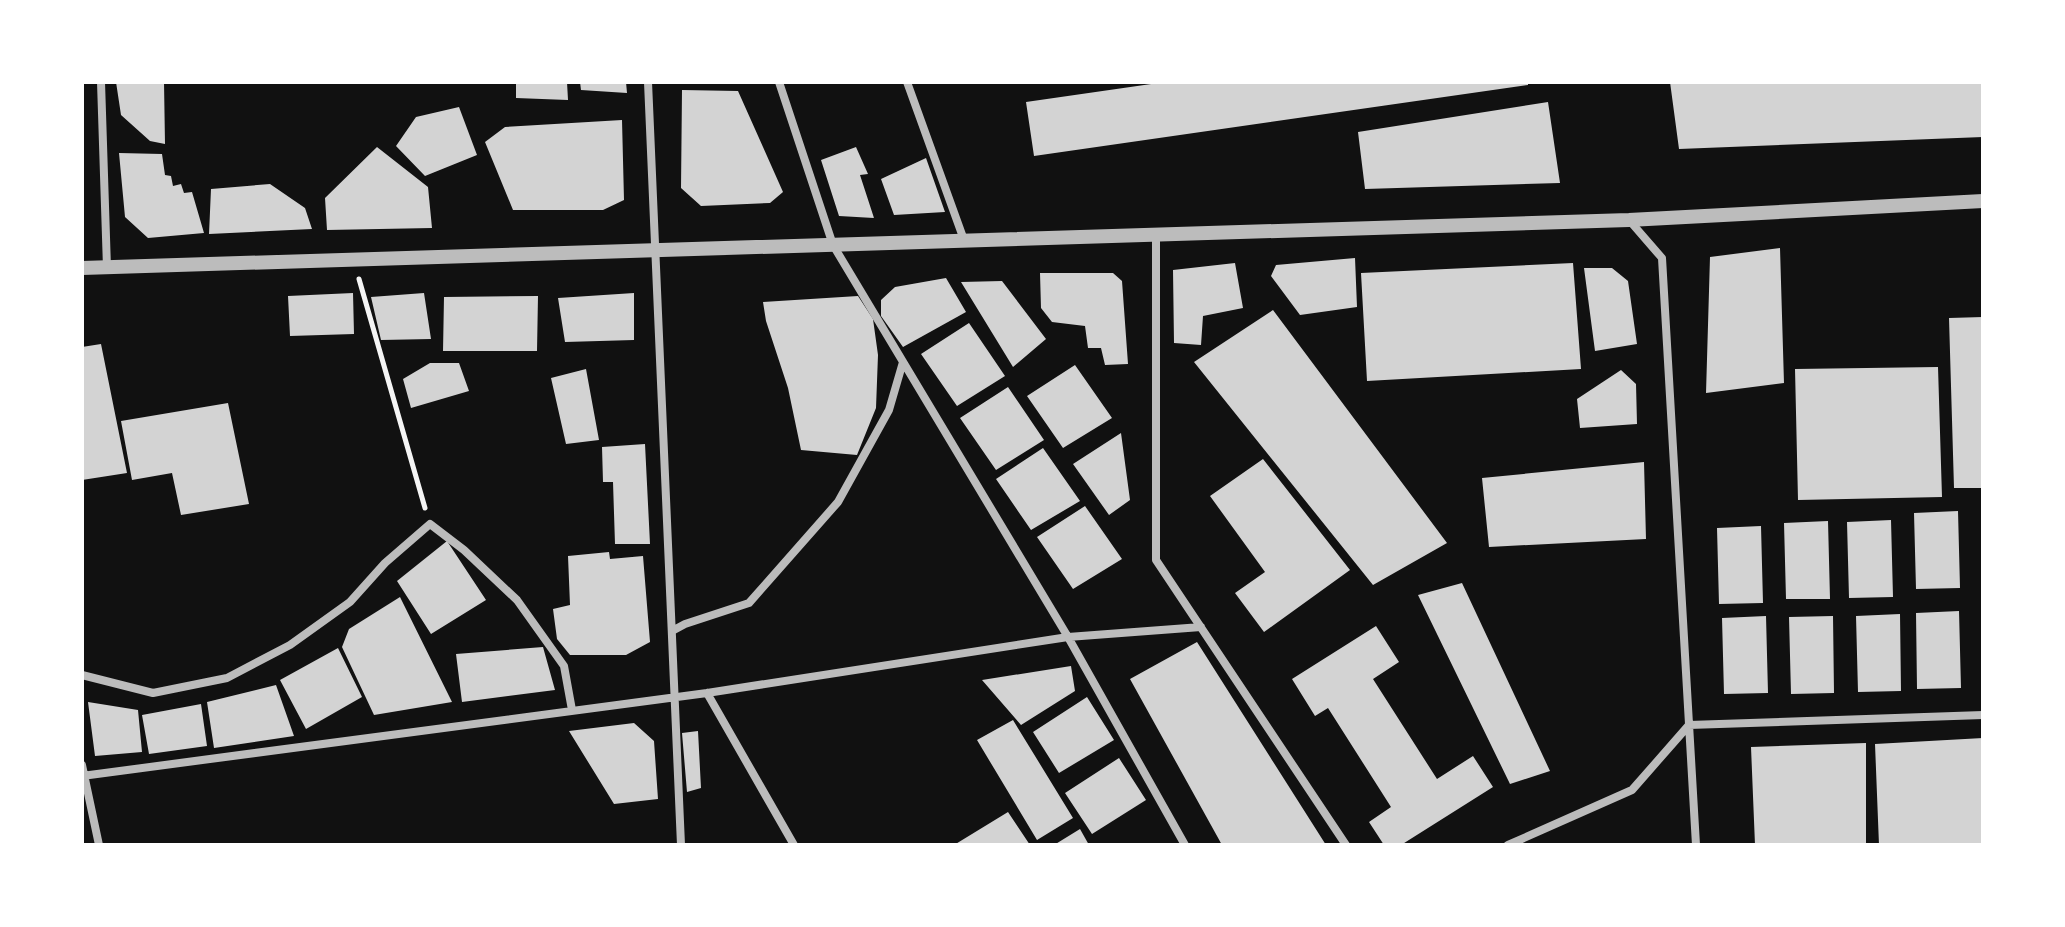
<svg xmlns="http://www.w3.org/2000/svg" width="2065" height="927" viewBox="0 0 2065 927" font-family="'Noto Sans',sans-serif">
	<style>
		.building { fill: #d3d3d3 }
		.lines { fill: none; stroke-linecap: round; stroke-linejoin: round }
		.path { stroke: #f5f5f5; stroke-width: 5 }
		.minor { stroke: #bcbcbc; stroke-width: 8 }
		.tertiary { stroke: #bcbcbc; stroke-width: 14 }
	</style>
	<rect width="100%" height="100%" fill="#111"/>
	<path class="building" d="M 116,82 L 164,82 L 165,144 L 150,141 L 121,115 Z
		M 516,82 L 567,82 L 568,100 L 516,98 Z
		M 580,82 L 626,82 L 627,93 L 581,90 Z
		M 1165,82 L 1528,82 L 1528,85 L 1034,156 L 1026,102 Z
		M 1670,82 L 1983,82 L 1983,137 L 1679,149 Z
		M 682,90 L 738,91 L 783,192 L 770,203 L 701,206 L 681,188 Z
		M 1548,102 L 1560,183 L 1365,189 L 1358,132 Z
		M 459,107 L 477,155 L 425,176 L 396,146 L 416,117 Z
		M 622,120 L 624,200 L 603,210 L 513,210 L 485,142 L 505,127 Z
		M 377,147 L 428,187 L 432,228 L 327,230 L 325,198 Z
		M 856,147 L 868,174 L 860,175 L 874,218 L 839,216 L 821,160 Z
		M 119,153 L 162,154 L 165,175 L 171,176 L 173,186 L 181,184 L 184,193 L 192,192 L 204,233 L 148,238 L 125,217 Z
		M 926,158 L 945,212 L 894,215 L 881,179 Z
		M 270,184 L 305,208 L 312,229 L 209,234 L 211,189 Z
		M 1780,248 L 1784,383 L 1706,393 L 1710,257 Z
		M 1355,258 L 1357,307 L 1300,315 L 1271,276 L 1276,265 Z
		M 1235,263 L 1243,308 L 1203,316 L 1201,345 L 1174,343 L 1173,270 Z
		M 1573,263 L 1581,369 L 1367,381 L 1361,273 Z
		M 1584,268 L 1612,268 L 1628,281 L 1637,344 L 1595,351 Z
		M 1040,273 L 1113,273 L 1122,281 L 1128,364 L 1105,365 L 1101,348 L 1088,348 L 1085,326 L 1052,322 L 1041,308 Z
		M 946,278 L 966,312 L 903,347 L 881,316 L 881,300 L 895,287 Z
		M 1002,281 L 1046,339 L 1013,367 L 961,282 Z
		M 353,293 L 354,334 L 290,336 L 288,296 Z
		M 424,293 L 431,339 L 381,340 L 371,297 Z
		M 634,293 L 634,340 L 565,342 L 558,298 Z
		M 538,296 L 537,351 L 443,351 L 444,297 Z
		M 858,296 L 873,319 L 878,355 L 876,408 L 857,455 L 801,450 L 788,388 L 766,321 L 763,302 Z
		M 1273,310 L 1447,543 L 1373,585 L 1194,362 Z
		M 1983,317 L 1983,488 L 1954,488 L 1949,318 Z
		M 969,323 L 1005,376 L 957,406 L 921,354 Z
		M 101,344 L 127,473 L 82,480 L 82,347 Z
		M 430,363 L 459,363 L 469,391 L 411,408 L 403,379 Z
		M 1075,365 L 1112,418 L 1063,448 L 1027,396 Z
		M 1938,367 L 1942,497 L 1798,500 L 1795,369 Z
		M 586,369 L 599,440 L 566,444 L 551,378 Z
		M 1621,370 L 1636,384 L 1637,424 L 1580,428 L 1577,399 Z
		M 1008,387 L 1044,440 L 996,470 L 960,418 Z
		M 228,403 L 249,504 L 181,515 L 172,473 L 132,480 L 121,421 Z
		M 1121,433 L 1130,500 L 1109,515 L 1073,464 Z
		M 645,444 L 650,544 L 615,544 L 613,482 L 603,482 L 602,447 Z
		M 1043,448 L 1080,501 L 1031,530 L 996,479 Z
		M 1263,459 L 1350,570 L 1264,632 L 1235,593 L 1265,572 L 1210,496 Z
		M 1644,462 L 1646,539 L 1489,547 L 1482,478 Z
		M 1085,506 L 1122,559 L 1073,589 L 1037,537 Z
		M 1958,511 L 1960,588 L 1916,589 L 1914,513 Z
		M 1891,520 L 1893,597 L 1849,598 L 1847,522 Z
		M 1828,521 L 1830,599 L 1786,599 L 1784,523 Z
		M 1761,526 L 1763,603 L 1719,604 L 1717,528 Z
		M 447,541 L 486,600 L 431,634 L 397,581 Z
		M 609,552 L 610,559 L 643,556 L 650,642 L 626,655 L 570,655 L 557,639 L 553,609 L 570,605 L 568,556 Z
		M 1462,583 L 1550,771 L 1510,784 L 1418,595 Z
		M 400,597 L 452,702 L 374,715 L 342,647 L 349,629 Z
		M 1959,611 L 1961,688 L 1917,689 L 1916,613 Z
		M 1900,614 L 1901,691 L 1858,692 L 1856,616 Z
		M 1766,616 L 1768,693 L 1724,694 L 1722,618 Z
		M 1833,616 L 1834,693 L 1791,694 L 1789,617 Z
		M 1376,626 L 1399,662 L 1373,679 L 1437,779 L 1473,756 L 1493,787 L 1401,845 L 1384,845 L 1369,822 L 1391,807 L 1328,708 L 1315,716 L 1292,679 Z
		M 1197,642 L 1326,845 L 1222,845 L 1130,679 Z
		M 543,647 L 555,690 L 462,702 L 456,654 Z
		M 338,648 L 362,697 L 306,729 L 280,680 Z
		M 1071,666 L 1075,691 L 1021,725 L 982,680 Z
		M 276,685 L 294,736 L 214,748 L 207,702 Z
		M 1087,697 L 1114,740 L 1059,773 L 1033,732 Z
		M 88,702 L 138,710 L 142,752 L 95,756 Z
		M 201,704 L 207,746 L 149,754 L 142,715 Z
		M 1013,720 L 1073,818 L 1037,840 L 977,740 Z
		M 634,723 L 654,741 L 658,799 L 614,804 L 569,731 Z
		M 698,731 L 701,788 L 687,792 L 682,733 Z
		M 1983,738 L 1983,845 L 1879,845 L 1875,744 Z
		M 1866,743 L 1866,845 L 1755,845 L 1751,747 Z
		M 1119,758 L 1146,800 L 1092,834 L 1065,793 Z
		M 1008,812 L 1030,845 L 954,845 Z
		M 1080,829 L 1089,845 L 1054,845 Z"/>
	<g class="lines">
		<path class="path" d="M 359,279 L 425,508"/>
		<path class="minor" d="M 101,82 L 107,268
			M 648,82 L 681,845
			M 779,82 L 833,245 L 1068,637 L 1185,845
			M 907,82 L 964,240
			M 1629,220 L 1662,258 L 1696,845
			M 1156,235 L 1156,560 L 1346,845
			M 672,631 L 685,624 L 749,603 L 838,502 L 889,410 L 903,362
			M 82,675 L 153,693 L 227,678 L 290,645 L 350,602 L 385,563 L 430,524 L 464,550 L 517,600 L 564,666 L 572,710
			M 707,693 L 794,845
			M 82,765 L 99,845
			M 82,776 L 707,693 L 1068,637 L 1201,627
			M 1508,845 L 1632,790 L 1689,725 L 1983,715"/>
		<path class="tertiary" d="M 82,268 L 1629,220 L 1983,201"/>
	</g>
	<rect width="2065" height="927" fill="none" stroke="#ffffff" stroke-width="168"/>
</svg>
